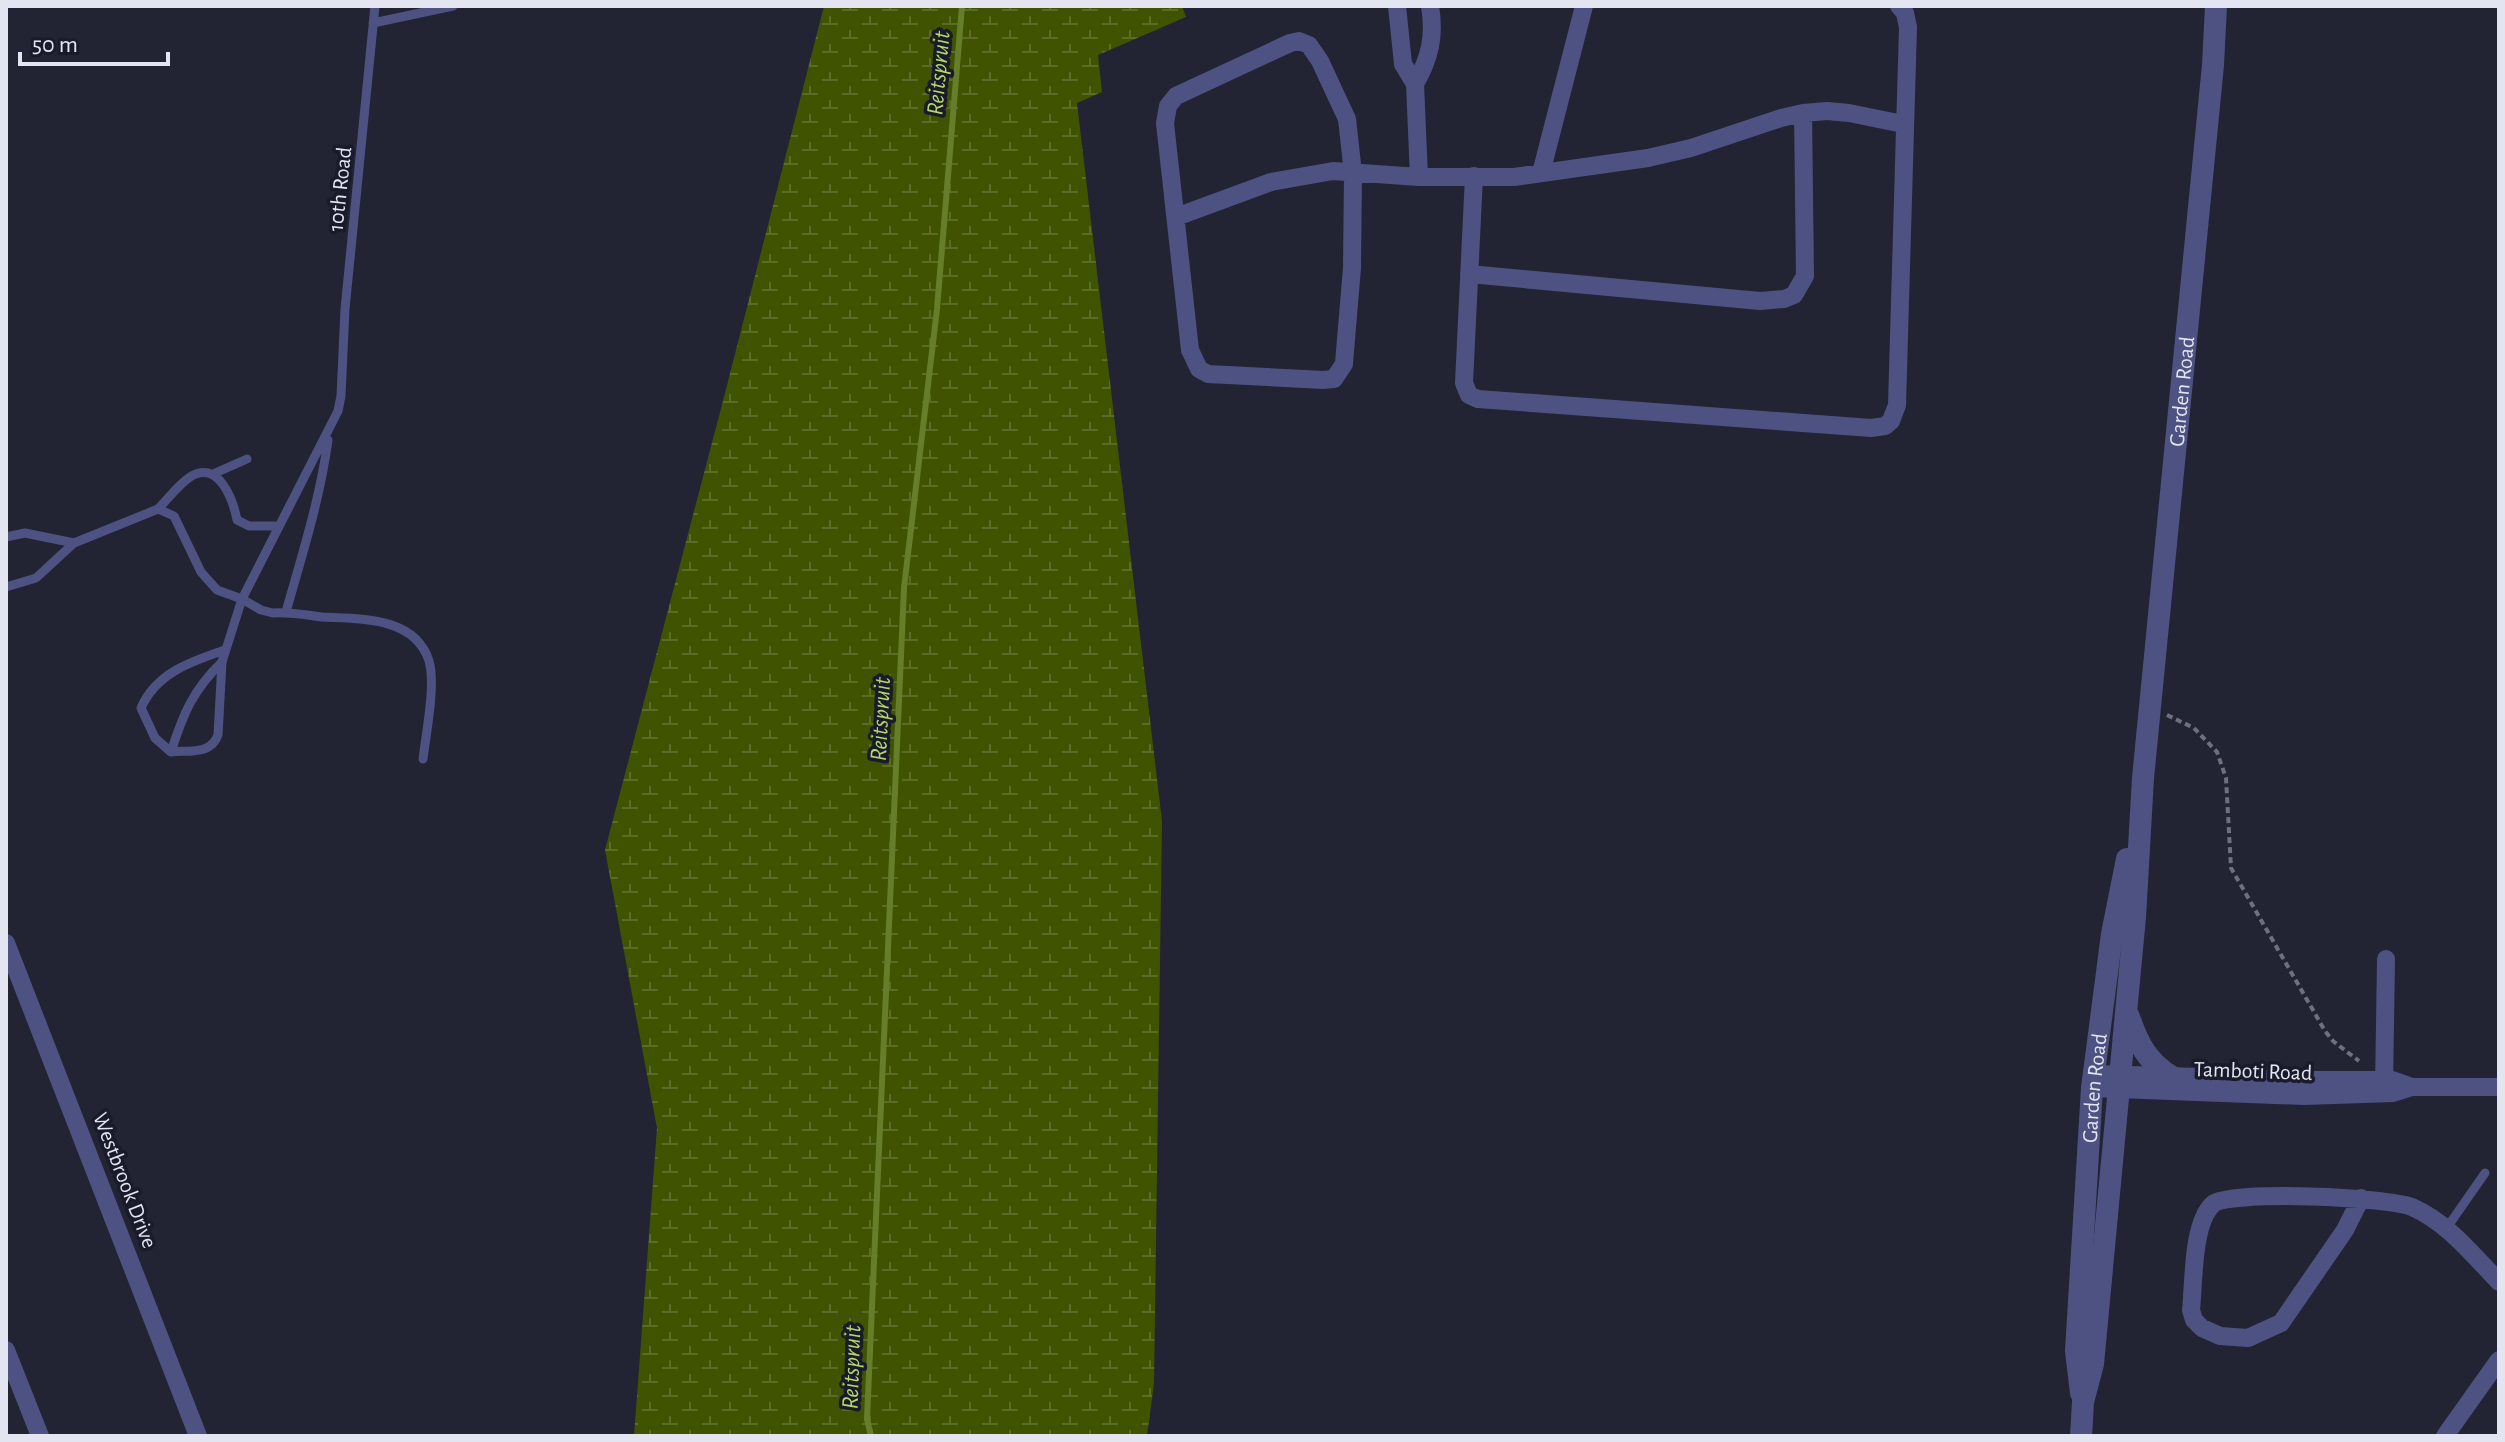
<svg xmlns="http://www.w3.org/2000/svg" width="2505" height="1442" viewBox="0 0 2505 1442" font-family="'Alegreya Sans',sans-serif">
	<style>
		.wetland { fill: url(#wetland-marsh) }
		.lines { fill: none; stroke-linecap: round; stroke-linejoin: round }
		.stream { stroke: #667d2a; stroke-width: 6 }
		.path { stroke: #6e707e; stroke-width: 4; stroke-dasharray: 6 4; stroke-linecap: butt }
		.service { stroke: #4d5282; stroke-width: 9 }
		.minor { stroke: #4d5282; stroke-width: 18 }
		.tertiary { stroke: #4d5282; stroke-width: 22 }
		.labels { text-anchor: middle; stroke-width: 7; stroke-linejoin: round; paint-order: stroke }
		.street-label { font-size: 22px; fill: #e3e5f0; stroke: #191b2a }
		.water-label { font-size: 24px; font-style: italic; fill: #b7d869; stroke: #191b2a }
	</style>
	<defs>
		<pattern id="wetland-marsh" width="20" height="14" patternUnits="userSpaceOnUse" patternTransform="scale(2)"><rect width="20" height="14" fill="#405300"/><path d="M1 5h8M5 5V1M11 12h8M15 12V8" fill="none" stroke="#5b6c26"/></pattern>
	</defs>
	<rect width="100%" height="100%" fill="#222434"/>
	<path class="wetland" d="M 824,6 L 1182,6 L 1186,17 L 1098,55 L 1102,92 L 1077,103 L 1162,821 L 1154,1383 L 1147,1436 L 634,1436 L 657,1128 L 605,850 L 724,397 Z"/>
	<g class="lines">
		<path class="stream" d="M 871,1436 L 867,1419 L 904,588 L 937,309 L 962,6"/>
		<path class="path" d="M 2167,715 L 2194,728 L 2217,752 L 2226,778 L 2231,868 L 2325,1031 L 2333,1041 L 2359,1061"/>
		<path class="service" d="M 373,23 L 453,6
			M 213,474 L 247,459
			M 158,509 C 168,499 178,485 190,477 C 218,459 233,499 237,520 L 249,526 L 278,526
			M 6,537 L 25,533 L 74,543
			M 6,587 L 36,578 L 74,543 L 158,509 L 174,516 L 201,572 L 217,590 L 242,599 L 261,610 L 273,613 C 290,612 306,615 322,617 C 359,619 415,616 429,661 C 436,685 426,733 423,759
			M 286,612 C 302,555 320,499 328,440
			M 225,650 C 192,661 156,673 141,708 L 155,738 L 171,752 C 189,750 211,755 218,735 L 222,662 L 242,599 L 338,411 L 341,396 L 345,309 L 375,6
			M 171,752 C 183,714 193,690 222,662
			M 2446,1229 L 2485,1173"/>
		<path class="minor" d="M 1397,6 L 1403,64 L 1415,84 L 1419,177
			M 1299,41 L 1309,45 L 1320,61 L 1347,119 L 1353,173 L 1352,268 L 1345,351 L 1344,364 L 1334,379 L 1323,380 L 1208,374 L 1199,369 L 1190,350 L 1165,123 L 1168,106 L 1176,96 L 1290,43 Z
			M 1415,84 C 1430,58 1435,36 1430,6
			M 1541,173 L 1584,6
			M 1474,176 L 1464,383 L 1469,395 L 1478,399 L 1871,428 L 1885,426 L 1891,421 L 1897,405 L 1908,27 L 1905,13 L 1899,6
			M 1176,217 L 1271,182 L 1333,171 L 1419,177 L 1514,177 L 1648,158 L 1691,148 L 1781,118 L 1803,113 L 1827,111 L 1849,113 L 1903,124
			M 1469,274 L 1760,301 L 1784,299 L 1794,295 L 1805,276 L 1803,113
			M 6,943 L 198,1436
			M 2094,1074 L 2303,1080 L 2392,1080 L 2412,1087
			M 2092,1088 L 2304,1096 L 2393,1093 L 2412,1087 L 2499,1087
			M 2384,1090 L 2386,959
			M 2361,1198 L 2345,1230 L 2281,1323 L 2248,1338 L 2220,1336 L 2202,1328 L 2194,1320 L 2191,1310 C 2194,1283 2192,1223 2213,1204 C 2230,1190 2388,1197 2412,1207 C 2448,1223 2472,1254 2499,1282
			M 6,1350 L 40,1436
			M 2445,1436 L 2499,1360"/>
		<g class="tertiary">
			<path d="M 2129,1017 C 2138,1043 2147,1062 2172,1077"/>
			<path id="s1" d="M 2081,1393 L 2076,1351 L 2092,1088 L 2112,934 L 2127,859"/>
			<path id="s2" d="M 2081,1436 L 2083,1402 L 2093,1364 L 2135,917 L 2143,778 L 2213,65 L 2216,6"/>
		</g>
	</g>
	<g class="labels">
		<g class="street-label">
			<text transform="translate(339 189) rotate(-84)" y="8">10th Road</text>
			<text dy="8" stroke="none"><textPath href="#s2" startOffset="1050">Garden Road</textPath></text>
			<text transform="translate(2253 1070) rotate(2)" y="8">Tamboti Road</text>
			<text dy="8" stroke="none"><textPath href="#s1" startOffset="306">Garden Road</textPath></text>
			<text transform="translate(126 1180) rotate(69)" y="8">Westbrook Drive</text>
		</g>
		<g class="water-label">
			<text transform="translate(938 73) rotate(-85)" y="8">Reitspruit</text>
			<text transform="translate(880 719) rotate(-87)" y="8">Reitspruit</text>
			<text transform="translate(851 1367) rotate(-88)" y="8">Reitspruit</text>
		</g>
	</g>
	<rect width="2505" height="1442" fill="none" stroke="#e3e5f0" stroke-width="16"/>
	<path d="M20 52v12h148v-12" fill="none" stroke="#e3e5f0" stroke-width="4"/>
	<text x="32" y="52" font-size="24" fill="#e3e5f0" stroke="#191b2a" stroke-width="6" paint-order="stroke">50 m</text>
</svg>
